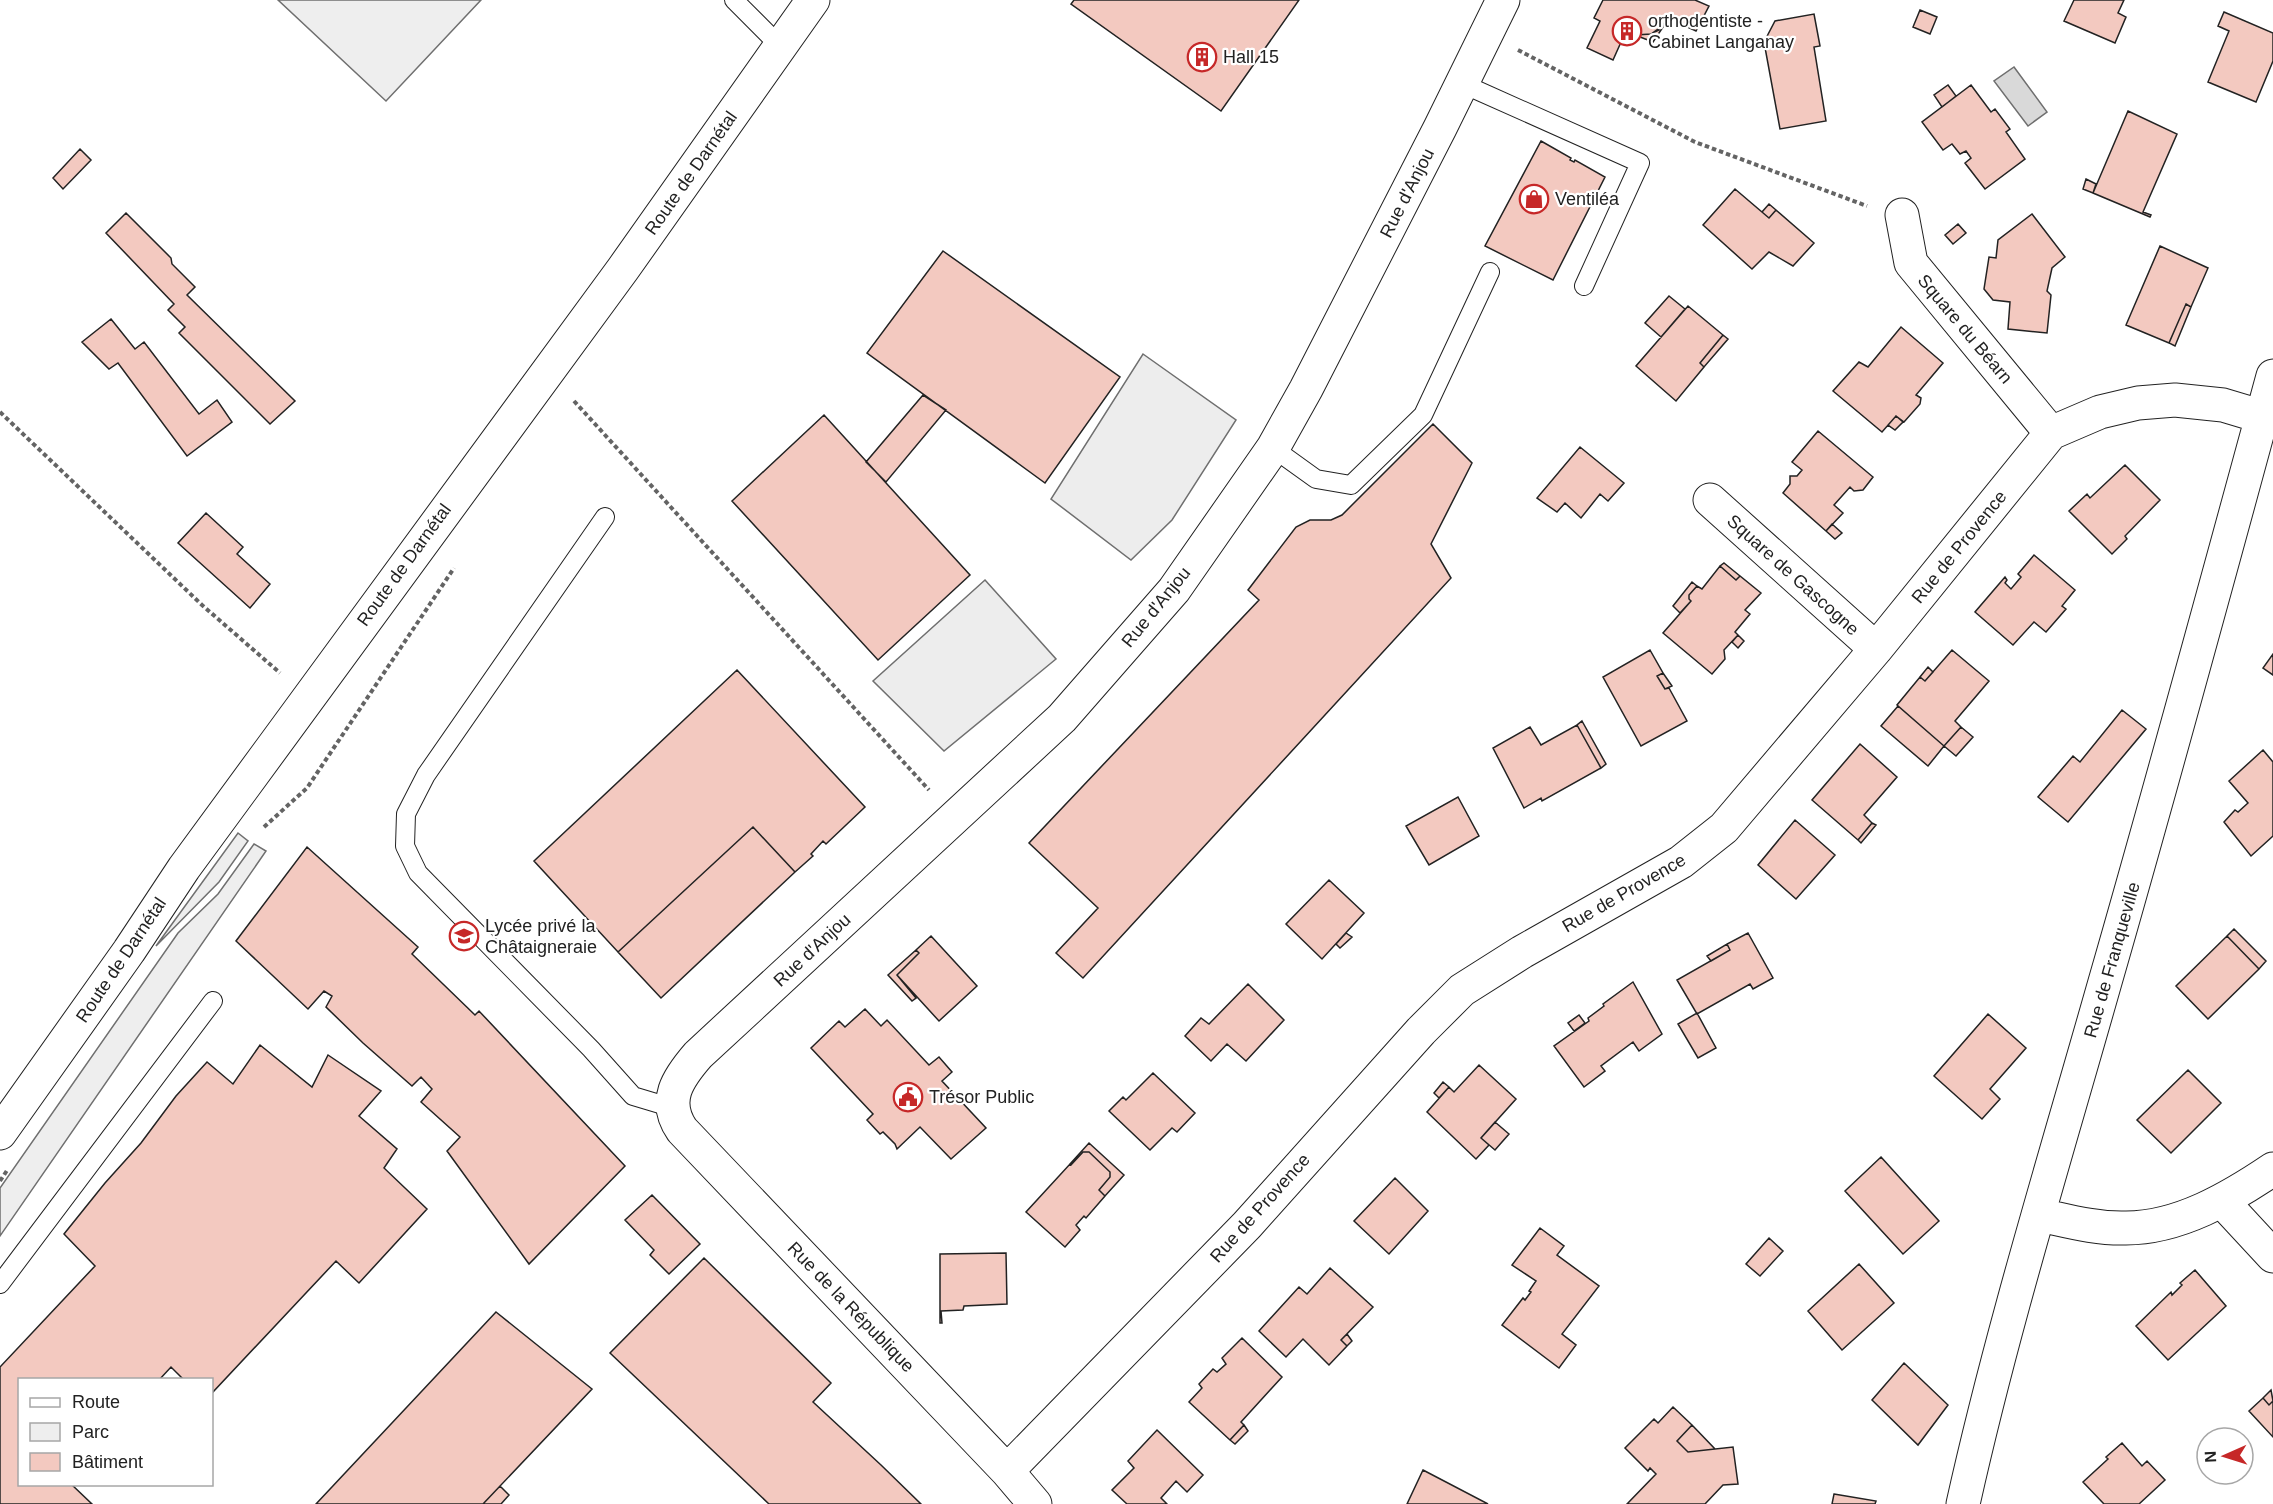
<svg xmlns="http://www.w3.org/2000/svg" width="2273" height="1504" viewBox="0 0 2273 1504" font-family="Helvetica,sans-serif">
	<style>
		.green { fill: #eee; stroke: #6f6f6f; stroke-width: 1.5 }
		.parking { fill: #ededed; stroke: #6f6f6f; stroke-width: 1.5 }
		.water { fill: #d9d9d9; stroke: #6f6f6f; stroke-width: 1.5 }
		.building { fill: #f3c9c0; stroke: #222; stroke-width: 1.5 }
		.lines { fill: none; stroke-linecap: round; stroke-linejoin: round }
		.service-casing { stroke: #222; stroke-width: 20 }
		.minor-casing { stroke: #222; stroke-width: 35 }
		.secondary-casing { stroke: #222; stroke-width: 35 }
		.path { stroke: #646464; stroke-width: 4; stroke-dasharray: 4.5 3; stroke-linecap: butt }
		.service { stroke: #fff; stroke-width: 18 }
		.minor { stroke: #fff; stroke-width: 33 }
		.secondary { stroke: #fff; stroke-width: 33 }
		.labels { text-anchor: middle; stroke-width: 4.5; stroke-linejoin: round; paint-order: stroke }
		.poi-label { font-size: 18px; fill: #222; stroke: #fff; text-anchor: start }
		.street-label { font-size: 18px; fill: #222; stroke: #fff }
	</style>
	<rect width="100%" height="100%" fill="#fff"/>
	<path class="green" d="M 278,0 L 481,0 L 386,101 Z
		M 238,833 L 248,841 L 219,882 L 156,946 Z
		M 254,844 L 266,851 L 0,1236 L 0,1188 L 178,933 L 218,894 Z"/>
	<path class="parking" d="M 1143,354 L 1236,420 L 1172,520 L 1131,560 L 1051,499 Z
		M 985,580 L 1056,659 L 944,751 L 873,681 Z"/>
	<path class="water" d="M 2014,67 L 2047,112 L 2028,126 L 1994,81 Z"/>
	<path class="building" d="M 1074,0 L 1299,0 L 1221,111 L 1071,4 Z
		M 1603,0 L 1695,0 L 1709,6 L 1696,31 L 1668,18 L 1659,30 L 1651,34 L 1635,35 L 1626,31 L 1613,60 L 1587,48 L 1600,21 L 1594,18 Z
		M 2074,0 L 2124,0 L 2118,13 L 2126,17 L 2115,43 L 2064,21 Z
		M 1920,10 L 1937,17 L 1930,34 L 1913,27 Z
		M 2224,12 L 2273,33 L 2273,61 L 2256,102 L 2208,82 L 2229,31 L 2218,26 Z
		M 1814,14 L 1820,46 L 1814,47 L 1826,121 L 1780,129 L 1764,42 L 1775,21 Z
		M 1665,24 L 1653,42 L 1635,35 L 1651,34 Z
		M 1948,85 L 1956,96 L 1942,107 L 1934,95 Z
		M 1971,85 L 1991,112 L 1995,109 L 2010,129 L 2006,132 L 2025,159 L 1985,189 L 1965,163 L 1971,158 L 1966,151 L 1960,154 L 1952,144 L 1943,150 L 1922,122 Z
		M 2128,111 L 2177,134 L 2143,212 L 2151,215 L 2150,217 L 2093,193 Z
		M 1541,141 L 1571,158 L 1570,160 L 1574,162 L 1575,160 L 1605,177 L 1553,280 L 1485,246 Z
		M 80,149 L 91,160 L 63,189 L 53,178 Z
		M 2086,179 L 2096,184 L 2093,193 L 2083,189 Z
		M 1735,189 L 1769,218 L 1776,210 L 1814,243 L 1793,266 L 1769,252 L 1752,269 L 1703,225 Z
		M 1769,204 L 1776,210 L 1769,218 L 1762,212 Z
		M 126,213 L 171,258 L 172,264 L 195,287 L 187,295 L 295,401 L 270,424 L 179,333 L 185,327 L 168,310 L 174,304 L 106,233 Z
		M 2032,214 L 2065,257 L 2052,268 L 2047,291 L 2051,295 L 2047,333 L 2008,329 L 2010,302 L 1993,300 L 1984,289 L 1989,257 L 1996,258 L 1998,240 Z
		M 1958,224 L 1966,233 L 1953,244 L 1945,235 Z
		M 2160,246 L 2208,268 L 2191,307 L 2186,304 L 2169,343 L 2126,325 Z
		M 943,251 L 1120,377 L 1045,483 L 867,353 Z
		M 1669,296 L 1685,309 L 1661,337 L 1645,323 Z
		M 2186,304 L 2191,307 L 2175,346 L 2169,343 Z
		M 1688,306 L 1723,335 L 1700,363 L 1704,367 L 1676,401 L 1636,366 Z
		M 111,319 L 135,349 L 144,342 L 199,414 L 217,400 L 232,422 L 187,456 L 118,363 L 109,369 L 82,342 Z
		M 1901,327 L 1943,363 L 1916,395 L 1921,398 L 1920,404 L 1904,422 L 1896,416 L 1882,432 L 1833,391 L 1859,362 L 1868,367 Z
		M 1723,335 L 1728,339 L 1704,367 L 1700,363 Z
		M 923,395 L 946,410 L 886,482 L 866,462 Z
		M 824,415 L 970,575 L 878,660 L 732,501 Z
		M 1896,416 L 1903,422 L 1895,430 L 1888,425 Z
		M 1433,424 L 1472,463 L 1431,544 L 1451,578 L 1083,978 L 1056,953 L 1098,908 L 1029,843 L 1259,600 L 1248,590 L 1296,527 L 1310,520 L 1331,520 L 1342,515 Z
		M 1818,431 L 1873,477 L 1863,490 L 1854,491 L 1850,487 L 1834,505 L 1843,513 L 1826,531 L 1783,493 L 1790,484 L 1790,476 L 1797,476 L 1802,470 L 1792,462 Z
		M 1580,447 L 1624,483 L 1608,501 L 1600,494 L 1581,518 L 1565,503 L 1557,512 L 1537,498 Z
		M 2125,465 L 2160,500 L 2125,536 L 2127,539 L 2112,554 L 2069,511 L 2087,494 L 2090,498 Z
		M 206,513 L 243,547 L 237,554 L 270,584 L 250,608 L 178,543 Z
		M 1832,524 L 1842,533 L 1835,539 L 1826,531 Z
		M 2034,555 L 2075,590 L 2062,606 L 2066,609 L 2046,632 L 2034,622 L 2013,645 L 1975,612 L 2005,577 L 2007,580 L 2005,583 L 2011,589 L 2021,577 L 2018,574 Z
		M 1724,563 L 1740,576 L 1736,580 L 1720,566 Z
		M 1720,566 L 1736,580 L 1740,576 L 1761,593 L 1745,610 L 1750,614 L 1735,632 L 1738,635 L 1724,650 L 1725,659 L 1712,674 L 1663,633 L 1691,601 L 1689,599 L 1689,595 L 1697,586 L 1702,589 Z
		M 1692,582 L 1697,586 L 1689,595 L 1689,599 L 1691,601 L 1680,613 L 1673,606 Z
		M 1738,635 L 1744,641 L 1738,648 L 1732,642 Z
		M 1650,650 L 1663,673 L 1657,676 L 1665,689 L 1669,688 L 1687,721 L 1641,746 L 1603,677 Z
		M 1952,650 L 1989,681 L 1955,721 L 1961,727 L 1944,746 L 1897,705 L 1920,677 L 1925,681 Z
		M 2273,654 L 2273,675 L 2263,668 Z
		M 1928,667 L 1933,672 L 1925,681 L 1920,677 Z
		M 737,670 L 865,807 L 826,844 L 823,841 L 811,854 L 813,856 L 795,872 L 753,827 L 618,952 L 534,861 Z
		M 1663,673 L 1672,686 L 1665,689 L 1657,676 Z
		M 1898,706 L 1944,746 L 1928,766 L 1881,726 Z
		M 2122,710 L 2146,729 L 2068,822 L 2038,797 L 2073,756 L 2080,762 Z
		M 1582,721 L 1606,764 L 1601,768 L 1577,725 Z
		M 1577,725 L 1601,768 L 1542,801 L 1541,798 L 1524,808 L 1493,748 L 1530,727 L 1541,745 Z
		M 1961,727 L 1973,737 L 1956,756 L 1944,746 Z
		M 1860,744 L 1897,777 L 1864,815 L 1872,823 L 1858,840 L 1812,800 Z
		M 2263,750 L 2273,762 L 2273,836 L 2251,856 L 2224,822 L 2235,810 L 2238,812 L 2248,803 L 2229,781 Z
		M 1458,797 L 1479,836 L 1429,865 L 1406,826 Z
		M 1795,820 L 1835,855 L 1796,899 L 1758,865 Z
		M 1872,823 L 1876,825 L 1861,843 L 1858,840 Z
		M 753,827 L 795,872 L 661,998 L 618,952 Z
		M 307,847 L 418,947 L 412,954 L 475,1015 L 479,1011 L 625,1166 L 529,1264 L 447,1151 L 460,1137 L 421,1102 L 432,1089 L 421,1077 L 412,1086 L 363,1043 L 326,1007 L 332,996 L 324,991 L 308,1009 L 236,941 Z
		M 1329,880 L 1364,913 L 1322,959 L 1286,924 Z
		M 2234,929 L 2266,961 L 2259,969 L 2227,936 Z
		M 1346,933 L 1352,937 L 1340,948 L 1336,944 Z
		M 1748,933 L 1773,978 L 1753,989 L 1750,984 L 1697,1014 L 1677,980 L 1730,950 L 1727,944 Z
		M 931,936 L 977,986 L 939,1021 L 897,975 L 919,953 L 916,950 Z
		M 2227,936 L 2259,969 L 2208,1019 L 2176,986 Z
		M 1727,944 L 1730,950 L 1711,961 L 1707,956 Z
		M 916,950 L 919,953 L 897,975 L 916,998 L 912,1001 L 888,975 Z
		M 1633,982 L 1662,1034 L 1639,1051 L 1633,1042 L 1601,1066 L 1605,1071 L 1584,1087 L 1554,1046 L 1589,1021 L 1588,1018 L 1604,1006 L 1603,1004 Z
		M 1248,984 L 1284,1020 L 1246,1061 L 1227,1044 L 1211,1061 L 1185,1036 L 1201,1018 L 1209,1024 Z
		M 865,1009 L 881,1026 L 887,1020 L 929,1065 L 939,1057 L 952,1072 L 942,1081 L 986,1128 L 951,1159 L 920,1127 L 897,1149 L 895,1144 L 883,1132 L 880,1134 L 867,1120 L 873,1114 L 811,1048 L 839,1021 L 845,1027 Z
		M 1697,1013 L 1716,1048 L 1698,1058 L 1678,1024 Z
		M 1988,1014 L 2026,1048 L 1990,1089 L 2000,1099 L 1982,1119 L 1934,1076 Z
		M 1579,1015 L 1585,1023 L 1574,1031 L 1568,1023 Z
		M 260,1045 L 312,1087 L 328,1055 L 381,1091 L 359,1116 L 397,1149 L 384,1168 L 427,1209 L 359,1283 L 336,1261 L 212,1393 L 212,1380 L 184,1380 L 171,1367 L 159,1380 L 20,1380 L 20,1484 L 71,1484 L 92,1504 L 0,1504 L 0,1367 L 95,1266 L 64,1234 L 105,1183 L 141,1143 L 176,1096 L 207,1062 L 233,1084 Z
		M 1479,1065 L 1516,1099 L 1481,1138 L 1489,1145 L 1476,1159 L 1427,1112 L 1449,1087 L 1454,1092 Z
		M 2188,1070 L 2221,1103 L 2171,1153 L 2137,1120 Z
		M 1153,1073 L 1195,1113 L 1177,1132 L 1172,1128 L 1150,1150 L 1109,1111 L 1123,1097 L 1126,1100 Z
		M 1443,1082 L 1449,1087 L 1439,1098 L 1434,1093 Z
		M 1495,1122 L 1509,1134 L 1495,1150 L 1481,1138 Z
		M 1089,1143 L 1124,1175 L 1105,1196 L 1099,1190 L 1110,1177 L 1110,1172 L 1089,1152 L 1083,1152 L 1071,1165 L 1070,1164 Z
		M 1083,1152 L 1089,1152 L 1110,1172 L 1110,1177 L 1099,1190 L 1105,1196 L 1086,1218 L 1084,1216 L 1076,1225 L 1080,1230 L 1065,1247 L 1026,1212 L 1070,1164 L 1071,1165 Z
		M 1881,1157 L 1939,1221 L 1903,1254 L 1845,1191 Z
		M 1395,1178 L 1428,1211 L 1389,1254 L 1354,1221 Z
		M 652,1195 L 700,1244 L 669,1274 L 650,1255 L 654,1250 L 625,1220 Z
		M 1540,1228 L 1564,1246 L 1557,1255 L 1599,1286 L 1562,1334 L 1576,1345 L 1559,1368 L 1502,1325 L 1523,1298 L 1525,1300 L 1531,1292 L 1529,1291 L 1536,1281 L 1512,1265 Z
		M 1769,1238 L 1783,1251 L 1760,1276 L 1746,1264 Z
		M 1006,1253 L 1007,1304 L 964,1306 L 963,1310 L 941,1311 L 942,1323 L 940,1323 L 940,1254 Z
		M 704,1258 L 831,1383 L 813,1402 L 881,1465 L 921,1504 L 769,1504 L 610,1353 Z
		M 1859,1264 L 1894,1303 L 1842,1350 L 1808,1311 Z
		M 1330,1268 L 1373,1307 L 1341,1340 L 1347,1346 L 1329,1365 L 1303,1339 L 1286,1357 L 1259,1331 L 1299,1287 L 1307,1294 Z
		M 2195,1270 L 2226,1306 L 2168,1360 L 2136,1326 L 2171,1292 L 2172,1295 L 2182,1285 L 2180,1283 Z
		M 496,1312 L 592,1389 L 483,1504 L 316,1504 Z
		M 1347,1334 L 1352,1341 L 1347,1346 L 1341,1340 Z
		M 1242,1338 L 1282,1377 L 1241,1422 L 1244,1425 L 1230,1440 L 1189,1402 L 1202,1388 L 1199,1384 L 1213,1369 L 1217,1372 L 1226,1364 L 1222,1358 Z
		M 1904,1363 L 1948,1405 L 1918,1445 L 1872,1400 Z
		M 2271,1390 L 2273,1401 L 2269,1405 L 2263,1398 Z
		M 2263,1398 L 2269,1405 L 2273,1401 L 2273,1437 L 2249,1411 Z
		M 1673,1407 L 1692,1425 L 1677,1441 L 1688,1452 L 1733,1447 L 1738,1484 L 1723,1485 L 1705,1504 L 1627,1504 L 1656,1474 L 1650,1468 L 1648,1471 L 1625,1448 L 1654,1419 L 1658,1423 Z
		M 1244,1425 L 1248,1431 L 1235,1444 L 1230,1440 Z
		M 1692,1425 L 1715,1449 L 1688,1452 L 1677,1441 Z
		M 1157,1430 L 1203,1475 L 1187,1492 L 1176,1481 L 1161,1498 L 1167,1504 L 1127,1504 L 1112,1490 L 1134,1468 L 1128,1461 Z
		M 2122,1443 L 2142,1466 L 2147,1461 L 2165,1480 L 2139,1504 L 2104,1504 L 2083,1482 L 2108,1459 L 2106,1457 Z
		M 1423,1470 L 1488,1504 L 1407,1504 Z
		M 500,1486 L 509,1495 L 501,1504 L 483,1504 Z
		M 1834,1494 L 1876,1501 L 1875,1504 L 1832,1504 Z"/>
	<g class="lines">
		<g class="service-casing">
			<path id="service" d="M 734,0 L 781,47
				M 1463,84 L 1640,163 L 1584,286
				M 1273,448 L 1316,479 L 1351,485 L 1423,415 L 1490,272
				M 605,517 L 426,775 L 406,814 L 405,846 L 418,873 L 591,1049 L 633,1096 L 673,1108
				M 0,1284 L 213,1001"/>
		</g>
		<g class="minor-casing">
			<path id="minor" d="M 1902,215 L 1911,263 L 2051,433
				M 1710,500 L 1876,649
				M 2222,1201 L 2273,1256
				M 2040,1215 C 2068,1221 2097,1229 2126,1228 C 2179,1228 2230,1198 2273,1169
				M 1007,1471 L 1247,1225 L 1421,1031 L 1462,990 L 1522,952 L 1681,862 L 1724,828 L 1876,649 L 2051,433 L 2100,412 L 2138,403 L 2175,400 L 2223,405 L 2273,420
				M 1035,1504 L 1007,1471 L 682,1130 C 662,1101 678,1078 698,1055 L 1062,718 L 1174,590 L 1273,448 L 1306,389 L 1440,128 L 1503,0
				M 1963,1504 C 2002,1329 2056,1155 2105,982 C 2163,781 2218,578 2273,376"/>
		</g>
		<g class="secondary-casing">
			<path id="secondary" d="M 0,1133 L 129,951 L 184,868 L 623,269 L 813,0"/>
		</g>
		<path class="path" d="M 1518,50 L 1695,142 L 1867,206
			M 574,401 L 929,790
			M 0,412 L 202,605 L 280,673
			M 264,827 L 307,788 L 454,568
			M 0,1181 L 8,1169"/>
		<use href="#service" class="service"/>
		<use href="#minor" class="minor"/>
		<use href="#secondary" class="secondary"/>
	</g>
	<defs>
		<g id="building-ring" transform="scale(1.5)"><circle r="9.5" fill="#fff" stroke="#c62828" stroke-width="1.5"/><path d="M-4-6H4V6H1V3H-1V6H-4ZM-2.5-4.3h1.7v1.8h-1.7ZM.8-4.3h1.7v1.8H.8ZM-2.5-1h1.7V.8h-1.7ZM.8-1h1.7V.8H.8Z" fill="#c62828"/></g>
		<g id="shop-ring" transform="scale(1.5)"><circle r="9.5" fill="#fff" stroke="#c62828" stroke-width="1.5"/><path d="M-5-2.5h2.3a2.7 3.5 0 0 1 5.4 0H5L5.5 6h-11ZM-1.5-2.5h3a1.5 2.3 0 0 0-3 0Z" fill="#c62828"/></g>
		<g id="school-ring" transform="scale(1.5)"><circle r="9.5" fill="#fff" stroke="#c62828" stroke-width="1.5"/><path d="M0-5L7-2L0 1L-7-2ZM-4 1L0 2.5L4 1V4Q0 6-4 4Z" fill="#c62828"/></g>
		<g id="civic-ring" transform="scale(1.5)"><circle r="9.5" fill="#fff" stroke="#c62828" stroke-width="1.5"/><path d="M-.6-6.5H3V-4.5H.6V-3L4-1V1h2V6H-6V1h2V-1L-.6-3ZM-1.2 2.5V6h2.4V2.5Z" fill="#c62828"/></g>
	</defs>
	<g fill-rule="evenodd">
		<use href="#building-ring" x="1627" y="31"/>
		<use href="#building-ring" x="1202" y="57"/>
		<use href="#shop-ring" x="1534" y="199"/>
		<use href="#school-ring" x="464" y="936"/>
		<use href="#civic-ring" x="908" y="1097"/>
	</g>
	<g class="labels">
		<g class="poi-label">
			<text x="1648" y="27">orthodentiste -<tspan x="1648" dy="21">Cabinet Langanay</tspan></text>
			<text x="1223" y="63">Hall 15</text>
			<text x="1555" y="205">Ventiléa</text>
			<text x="485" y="932">Lycée privé la<tspan x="485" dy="21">Châtaigneraie</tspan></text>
			<text x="929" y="1103">Trésor Public</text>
		</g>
		<g class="street-label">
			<text transform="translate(691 173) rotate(-55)" y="6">Route de Darnétal</text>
			<text transform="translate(1407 193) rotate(-63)" y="6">Rue d'Anjou</text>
			<text transform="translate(1965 329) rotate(50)" y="6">Square du Béarn</text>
			<text transform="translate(1959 547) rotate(-51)" y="6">Rue de Provence</text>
			<text transform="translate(404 565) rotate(-54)" y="6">Route de Darnétal</text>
			<text transform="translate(1793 575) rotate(42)" y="6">Square de Gascogne</text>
			<text transform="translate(1156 607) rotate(-51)" y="6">Rue d'Anjou</text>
			<text transform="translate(1624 893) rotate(-30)" y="6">Rue de Provence</text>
			<text transform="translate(812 950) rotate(-43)" y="6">Rue d'Anjou</text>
			<text transform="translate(121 960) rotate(-56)" y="6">Route de Darnétal</text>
			<text transform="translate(2112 960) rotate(-74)" y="6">Rue de Franqueville</text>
			<text transform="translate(1260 1208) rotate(-48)" y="6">Rue de Provence</text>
			<text transform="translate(851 1307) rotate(46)" y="6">Rue de la République</text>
		</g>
	</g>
	<rect x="18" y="1378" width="195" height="108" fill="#ffffff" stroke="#a7a7a7" stroke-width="1.5"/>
	<rect x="30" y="1398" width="30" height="9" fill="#ffffff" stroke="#a7a7a7" stroke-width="1.5"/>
	<text x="72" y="1408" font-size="18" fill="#222222">Route</text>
	<rect x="30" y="1423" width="30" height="18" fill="#eeeeee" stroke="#a7a7a7" stroke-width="1.5"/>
	<text x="72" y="1438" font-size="18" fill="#222222">Parc</text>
	<rect x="30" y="1453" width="30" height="18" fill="#f3c9c0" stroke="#a7a7a7" stroke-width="1.5"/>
	<text x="72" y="1468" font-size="18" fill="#222222">Bâtiment</text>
	<g transform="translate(2225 1456) rotate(267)"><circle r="28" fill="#ffffff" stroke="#a7a7a7" stroke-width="1.5"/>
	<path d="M0-4.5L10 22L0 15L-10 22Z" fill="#c62828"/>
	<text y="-9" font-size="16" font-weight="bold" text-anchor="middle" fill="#222222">N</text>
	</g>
</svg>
